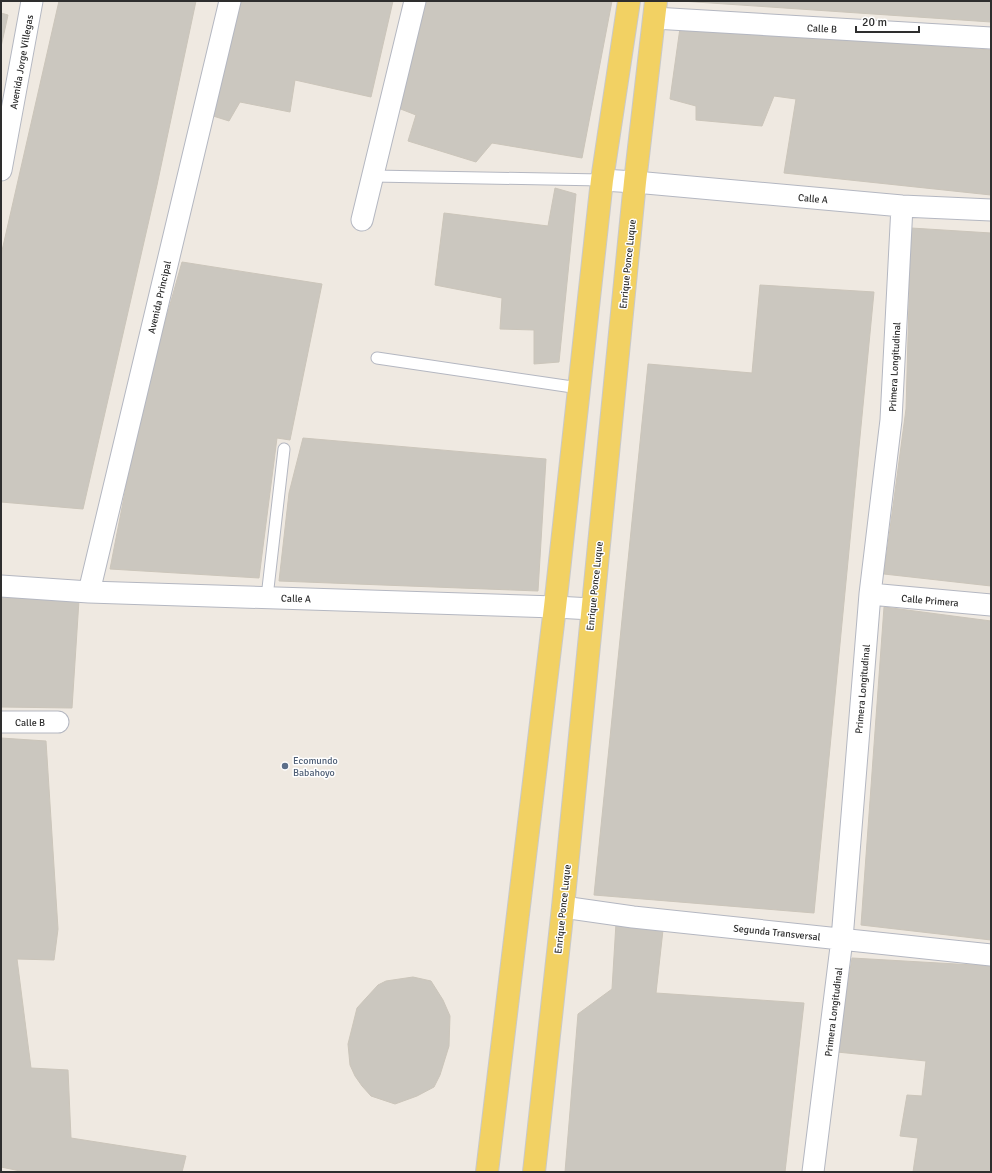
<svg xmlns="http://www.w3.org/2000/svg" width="992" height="1173" viewBox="0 0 992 1173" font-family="Signika,sans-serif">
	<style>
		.building { fill: #cbc7bf; stroke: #cbc5ba }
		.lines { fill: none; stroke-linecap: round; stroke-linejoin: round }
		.service-casing { stroke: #b4b7c1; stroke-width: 13 }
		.minor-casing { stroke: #b4b7c1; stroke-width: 23 }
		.primary-casing { stroke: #c9c9c9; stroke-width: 24 }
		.service { stroke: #fff; stroke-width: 11 }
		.minor { stroke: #fff; stroke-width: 21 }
		.primary { stroke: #f2d163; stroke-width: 22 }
		.service-dot { fill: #5c6f8a; stroke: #fff; stroke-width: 1.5 }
		.labels { text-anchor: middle; stroke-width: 3; stroke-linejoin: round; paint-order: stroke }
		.street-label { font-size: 10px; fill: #2e2e2e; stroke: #fff }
		.service-label { font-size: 10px; fill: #4e5e75; stroke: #fff; text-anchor: start }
	</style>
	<rect width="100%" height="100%" fill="#efe9e1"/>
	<path class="building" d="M 59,1 L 196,1 L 157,185 L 83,509 L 1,502 L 1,255 Z
		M 240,1 L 393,1 L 371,97 L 295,80 L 290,112 L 240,102 L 229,121 L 210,115 Z
		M 426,1 L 612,1 L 582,158 L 492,143 L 476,162 L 408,141 L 416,115 L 398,108 Z
		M 681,1 L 991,1 L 991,22 Z
		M 1,13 L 8,15 L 1,47 Z
		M 680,28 L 991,50 L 991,195 L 784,173 L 796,99 L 774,96 L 762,126 L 696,120 L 696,106 L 670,99 Z
		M 555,188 L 576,194 L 559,362 L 534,364 L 534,330 L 500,329 L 502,298 L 435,285 L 444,213 L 548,226 Z
		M 911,228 L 991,233 L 991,586 L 884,574 L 906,409 Z
		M 182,262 L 322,284 L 290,440 L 277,438 L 259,578 L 110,569 L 143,400 Z
		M 760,285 L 874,292 L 814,913 L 594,895 L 648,364 L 752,373 Z
		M 303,438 L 546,459 L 538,591 L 279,581 L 289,493 Z
		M 1,596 L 79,600 L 72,708 L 1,707 Z
		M 884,607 L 991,621 L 991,940 L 861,925 Z
		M 1,738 L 46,741 L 58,929 L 54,960 L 17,959 L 31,1068 L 68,1070 L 71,1138 L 186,1156 L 182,1172 L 25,1172 L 1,1167 Z
		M 616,923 L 663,930 L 656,993 L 804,1003 L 785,1172 L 565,1172 L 578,1014 L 612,989 Z
		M 852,958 L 991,966 L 991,1172 L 913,1172 L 918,1138 L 900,1136 L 907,1095 L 922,1096 L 926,1061 L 837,1052 Z
		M 413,977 L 431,981 L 443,1000 L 450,1016 L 449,1046 L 440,1075 L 434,1087 L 417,1096 L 395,1104 L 371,1096 L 362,1086 L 355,1076 L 350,1065 L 348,1044 L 357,1008 L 367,997 L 378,985 L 386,981 Z"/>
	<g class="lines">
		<g class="service-casing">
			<path id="service" d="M 373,176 L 602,180
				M 377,358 L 579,388
				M 267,597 L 284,449"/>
		</g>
		<g class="minor-casing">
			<path id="minor" d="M 654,18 L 991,38
				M 1,170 L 32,1
				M 602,180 L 635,182 L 902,206 L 991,210
				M 362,220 L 415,1
				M 1,586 L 89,592 L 555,607 L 592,609
				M 89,592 L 230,1
				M 870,594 L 991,605
				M 1,722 L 58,722
				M 563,907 L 633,917 L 991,955
				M 813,1172 L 842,939 L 870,594 L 891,420 L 902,206"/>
		</g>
		<g class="primary-casing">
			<path id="primary" d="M 487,1172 L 555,607 L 602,180 L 629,1
				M 534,1172 L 563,907 L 635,182 L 656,1"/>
		</g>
		<use href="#service" class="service"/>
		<use href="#minor" class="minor"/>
		<use href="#primary" class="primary"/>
	</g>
	<circle class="service-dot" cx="285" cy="766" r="4"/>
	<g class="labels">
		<g class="street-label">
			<text transform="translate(822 28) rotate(3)" y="4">Calle B</text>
			<text transform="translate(21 62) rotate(-80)" y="4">Avenida Jorge Villegas</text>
			<text transform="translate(813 198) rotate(5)" y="4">Calle A</text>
			<text transform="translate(627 264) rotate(-84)" y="4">Enrique Ponce Luque</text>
			<text transform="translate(159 297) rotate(-77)" y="4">Avenida Principal</text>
			<text transform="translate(894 367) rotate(-87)" y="4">Primera Longitudinal</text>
			<text transform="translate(594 586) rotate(-84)" y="4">Enrique Ponce Luque</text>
			<text transform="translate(296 598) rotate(2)" y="4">Calle A</text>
			<text transform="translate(930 600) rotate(5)" y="4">Calle Primera</text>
			<text transform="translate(862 689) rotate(-85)" y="4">Primera Longitudinal</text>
			<text x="30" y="726">Calle B</text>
			<text transform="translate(562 909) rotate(-84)" y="4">Enrique Ponce Luque</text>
			<text transform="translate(777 932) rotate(6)" y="4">Segunda Transversal</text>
			<text transform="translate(833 1012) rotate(-83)" y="4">Primera Longitudinal</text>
		</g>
		<g class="service-label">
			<text x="293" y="764">Ecomundo<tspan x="293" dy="12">Babahoyo</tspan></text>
		</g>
	</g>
	<rect width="992" height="1173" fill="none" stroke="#2e2e2e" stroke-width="4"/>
	<path d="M856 26v6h63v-6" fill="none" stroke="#2e2e2e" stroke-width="2"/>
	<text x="862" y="26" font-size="12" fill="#2e2e2e" stroke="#ffffff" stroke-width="3" paint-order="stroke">20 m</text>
</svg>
